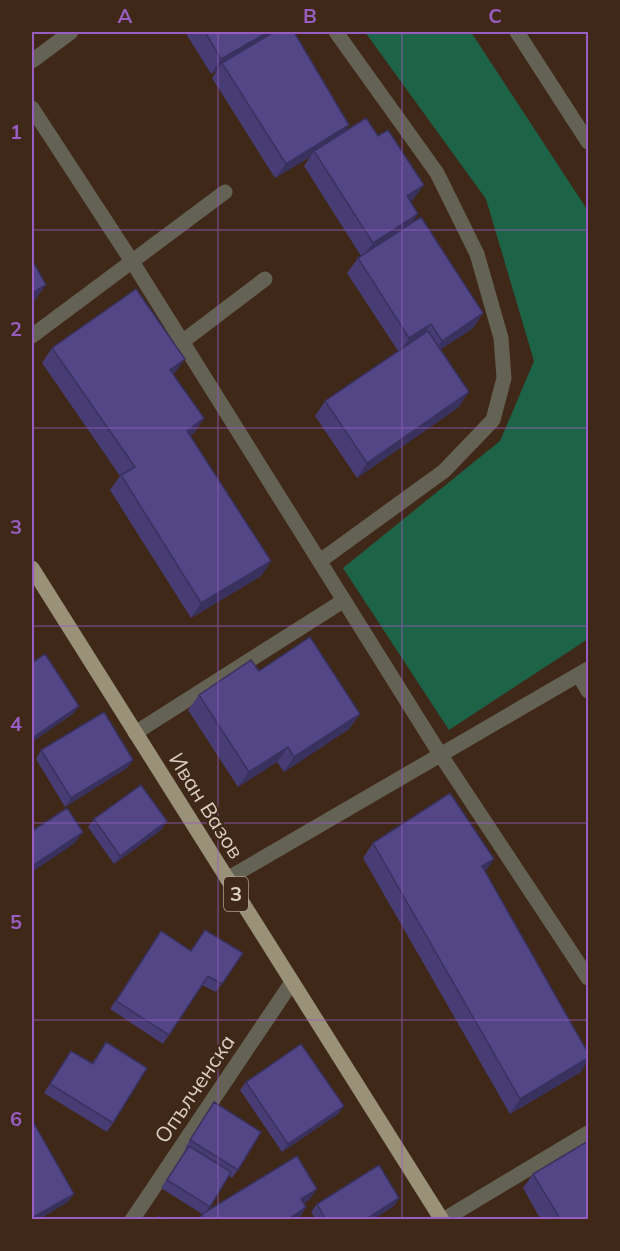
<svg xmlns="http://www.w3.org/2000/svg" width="620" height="1251" viewBox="0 0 620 1251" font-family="Mulish,sans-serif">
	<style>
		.green { fill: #1d6348 }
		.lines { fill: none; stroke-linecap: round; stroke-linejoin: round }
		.minor { stroke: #646155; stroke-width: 15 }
		.primary { stroke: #999279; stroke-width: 15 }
		.wall { fill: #473c74 }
		.shaded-wall { fill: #39315e }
		.building { fill: #524687; stroke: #39315e; stroke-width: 1.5 }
		.grid { fill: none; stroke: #985dc0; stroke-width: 1.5; stroke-opacity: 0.55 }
		.labels { text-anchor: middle; stroke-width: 4.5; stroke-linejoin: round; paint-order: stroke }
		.shield { fill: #3f2818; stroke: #ae9c90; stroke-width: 1.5 }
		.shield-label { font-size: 20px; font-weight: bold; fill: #ddcec4 }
		.street-label { font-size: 21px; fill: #ddcec4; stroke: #3f2818 }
		.neatline { fill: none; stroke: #985dc0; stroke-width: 2 }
		.grid-label { font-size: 20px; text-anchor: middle; font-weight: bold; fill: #985dc0 }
	</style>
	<rect width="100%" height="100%" fill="#3f2818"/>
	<path class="green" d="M 365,32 L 471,32 L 588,211 L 588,639 L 449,730 L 343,568 L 500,441 L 534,361 L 486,199 Z"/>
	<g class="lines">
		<path class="minor" d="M 517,32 L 588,142
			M 32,61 L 71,32
			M 32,108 L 133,263 L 440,754 L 588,978
			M 32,336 L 225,192
			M 182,342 L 265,279
			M 320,561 L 444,471 L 493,420 L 504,378 L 501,338 L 477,254 L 437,173 L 336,32
			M 579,675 L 588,691
			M 135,733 L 343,601
			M 227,879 L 588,669
			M 132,1220 L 292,982
			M 443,1220 L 588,1133"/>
		<path class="primary" d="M 32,568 L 442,1220"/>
	</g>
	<path class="wall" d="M 185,32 L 294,32 L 343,133 L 413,200 L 410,202 L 412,223 L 483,313 L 473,328 L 440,350 L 459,407 L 357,478 L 315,416 L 325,401 L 398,351 L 347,273 L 358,258 L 361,256 L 304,166 L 310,157 L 275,178 L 212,78 L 217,71 L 211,74 Z
		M 52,348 L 174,374 L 173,375 L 204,418 L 194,433 L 190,436 L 271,561 L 261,576 L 191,618 L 110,490 L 120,476 L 42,363 Z
		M 259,671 L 360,714 L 349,729 L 284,772 L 277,762 L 238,787 L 188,710 L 199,695 Z
		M 41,750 L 133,760 L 127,768 L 65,807 L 36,759 Z
		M 94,819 L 167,821 L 161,830 L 114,864 L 88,827 Z
		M 373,843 L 485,871 L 581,1072 L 510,1114 L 363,858 Z
		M 161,931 L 191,951 L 243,953 L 216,992 L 202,985 L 163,1044 L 110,1009 Z
		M 106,1042 L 113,1123 L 107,1132 L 44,1093 L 71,1051 L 92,1063 Z
		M 246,1082 L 344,1106 L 338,1114 L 282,1152 L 240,1090 Z
		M 214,1102 L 238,1170 L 232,1178 L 229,1176 L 207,1211 L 317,1189 L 309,1200 L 304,1203 L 306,1207 L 299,1218 L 297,1220 L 198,1220 L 202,1214 L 161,1188 L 186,1149 L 185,1148 Z
		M 533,1174 L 588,1220 L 541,1220 L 523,1188 Z
		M 399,1198 L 394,1206 L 372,1220 L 316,1220 L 311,1212 L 317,1204 Z"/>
	<path class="shaded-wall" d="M 268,32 L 279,32 L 222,63 L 217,71 L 211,74 L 221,59 Z
		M 349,125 L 339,139 L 314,151 L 310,157 L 275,178 L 286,164 Z
		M 424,185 L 413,200 L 396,211 L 407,196 Z
		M 418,214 L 408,229 L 362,258 L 373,243 Z
		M 46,285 L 35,300 L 32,302 L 32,293 Z
		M 483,313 L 473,328 L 431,356 L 442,341 Z
		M 431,324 L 420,339 L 399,353 L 409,338 Z
		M 185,359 L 174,374 L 160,385 L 170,370 Z
		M 469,392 L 459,407 L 357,478 L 367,463 Z
		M 204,418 L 194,433 L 176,446 L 187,431 Z
		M 271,561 L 261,576 L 191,618 L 201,603 Z
		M 79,706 L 73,714 L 32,742 L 32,738 Z
		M 360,714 L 349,729 L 284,772 L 294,757 Z
		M 288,747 L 277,762 L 238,787 L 249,772 Z
		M 133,760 L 127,768 L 65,807 L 71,798 Z
		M 167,821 L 161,830 L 114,864 L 120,856 Z
		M 83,832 L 75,843 L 32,872 L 32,866 Z
		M 494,859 L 484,874 L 482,866 Z
		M 588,1058 L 588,1060 L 581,1072 L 510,1114 L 520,1099 Z
		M 344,1106 L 338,1114 L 282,1152 L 288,1144 Z
		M 317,1189 L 309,1200 L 294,1210 L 301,1199 Z
		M 74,1194 L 68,1202 L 38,1220 L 32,1220 L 32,1218 Z
		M 399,1198 L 394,1206 L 372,1220 L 365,1220 Z
		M 306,1207 L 299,1218 L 297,1220 L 287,1220 Z"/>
	<path class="building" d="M 205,32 L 268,32 L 221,59 Z
		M 274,32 L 294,32 L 349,125 L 286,164 L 222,63 Z
		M 366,118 L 378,136 L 388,130 L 424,185 L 407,196 L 418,214 L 373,243 L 314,151 Z
		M 421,217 L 483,313 L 442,341 L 431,324 L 409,338 L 358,258 Z
		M 32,260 L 46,285 L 32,293 Z
		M 136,289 L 185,359 L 170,370 L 204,418 L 187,431 L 271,561 L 201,603 L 121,475 L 135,467 L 52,348 Z
		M 428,331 L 469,392 L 367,463 L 325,401 Z
		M 310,637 L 360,714 L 294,757 L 288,747 L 249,772 L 199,695 L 251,660 L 259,671 Z
		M 45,654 L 79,706 L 32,738 L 32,663 Z
		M 104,712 L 133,760 L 71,798 L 41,750 Z
		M 141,785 L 167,821 L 120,856 L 94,819 Z
		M 450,793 L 494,859 L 482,866 L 588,1053 L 588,1058 L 520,1099 L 373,843 Z
		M 67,808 L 83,832 L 32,866 L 32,831 Z
		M 205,930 L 243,953 L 222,984 L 208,976 L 169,1035 L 116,1001 L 161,931 L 191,951 Z
		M 106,1042 L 147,1068 L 113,1123 L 50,1084 L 71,1051 L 93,1064 Z
		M 301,1044 L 344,1106 L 288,1144 L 246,1082 Z
		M 214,1102 L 261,1132 L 238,1170 L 190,1140 Z
		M 32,1120 L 74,1194 L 32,1218 Z
		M 588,1141 L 588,1220 L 557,1220 L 559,1217 L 533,1174 Z
		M 189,1146 L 231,1172 L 210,1207 L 167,1180 Z
		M 297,1156 L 317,1189 L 301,1199 L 306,1207 L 287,1220 L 205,1220 L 202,1214 Z
		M 379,1165 L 399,1198 L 365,1220 L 326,1220 L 317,1204 Z
		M 159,1216 L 164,1220 L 157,1220 Z"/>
	<path class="grid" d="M 218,32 L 218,1220M 402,32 L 402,1220M 32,230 L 588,230M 32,428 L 588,428M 32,626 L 588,626M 32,823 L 588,823M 32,1020 L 588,1020"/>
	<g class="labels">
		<rect class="shield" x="224" y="877" width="24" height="34" rx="4.5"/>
		<g class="shield-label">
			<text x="236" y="901">3</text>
		</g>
		<g class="street-label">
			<text transform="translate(206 806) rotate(58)" y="7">Иван Вазов</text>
			<text transform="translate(195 1089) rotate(-56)" y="7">Опълченска</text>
		</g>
	</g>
	<rect width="620" height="1251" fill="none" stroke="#3f2818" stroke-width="66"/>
	<rect x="33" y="33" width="554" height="1185" class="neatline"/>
	<g class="grid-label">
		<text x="125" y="23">A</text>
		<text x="310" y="23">B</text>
		<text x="495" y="23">C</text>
		<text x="16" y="139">1</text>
		<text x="16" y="336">2</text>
		<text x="16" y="534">3</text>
		<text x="16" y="731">4</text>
		<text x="16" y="929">5</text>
		<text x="16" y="1126">6</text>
	</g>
</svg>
